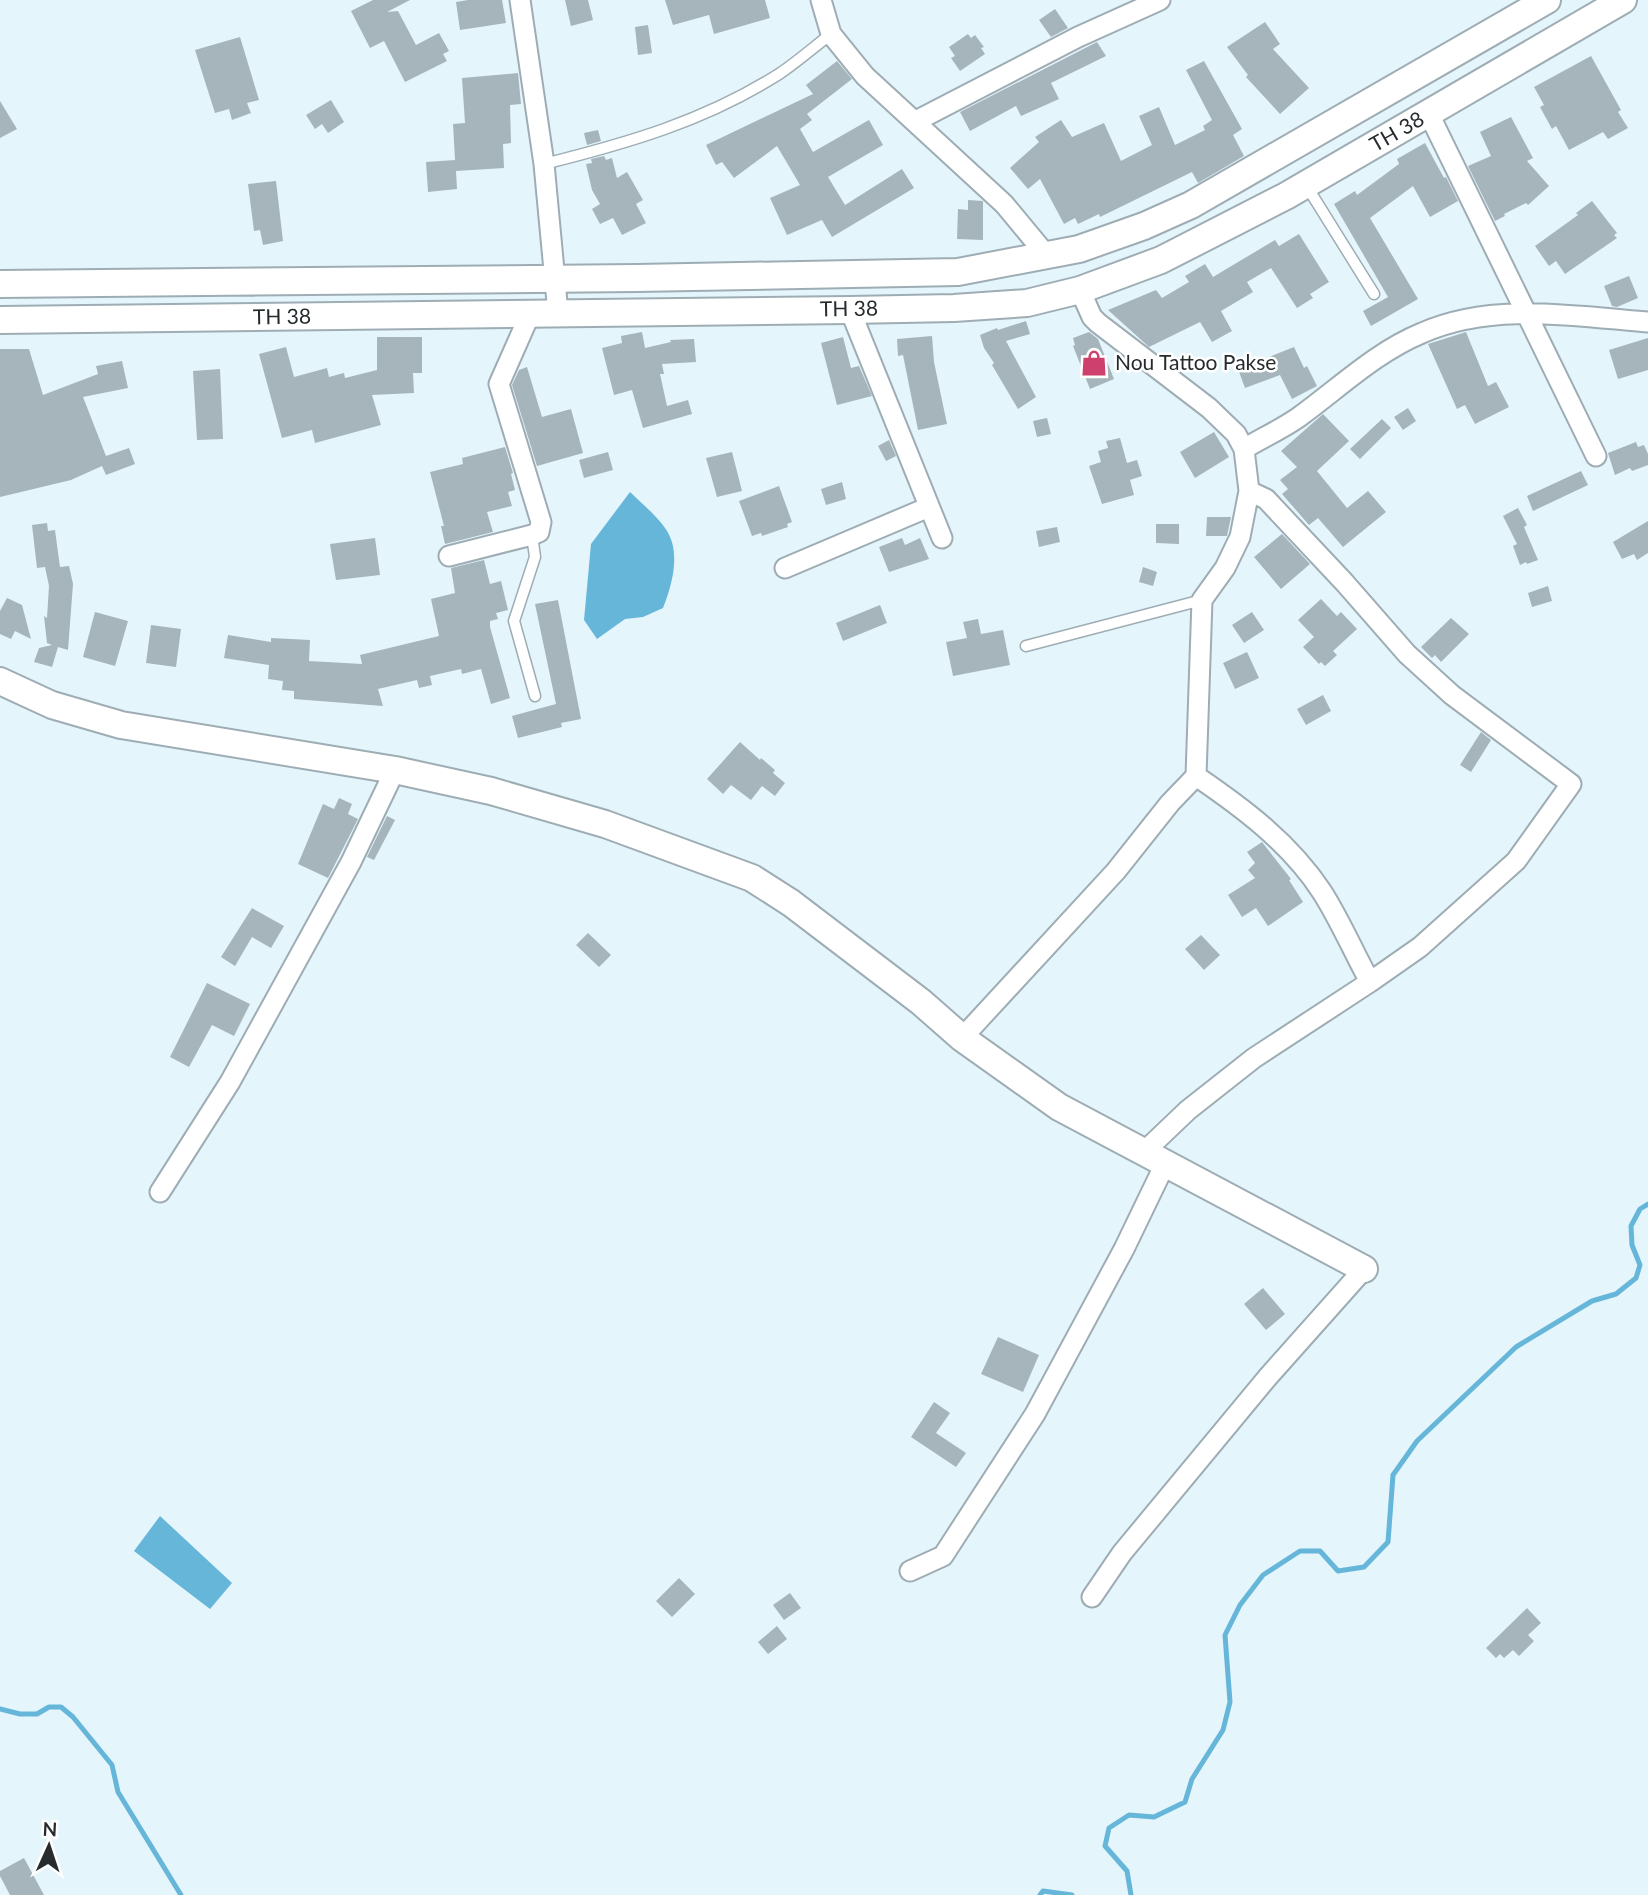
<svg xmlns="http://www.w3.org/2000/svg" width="1648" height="1895" viewBox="0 0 1648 1895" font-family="Lato,sans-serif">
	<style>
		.water { fill: #65b6d9 }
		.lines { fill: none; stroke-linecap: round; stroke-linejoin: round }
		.stream { stroke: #65b6d9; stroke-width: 5 }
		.building { fill: #a6b5bc }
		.lane-casing { stroke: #9eadb4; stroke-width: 13 }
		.street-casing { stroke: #9eadb4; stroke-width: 23 }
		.secondary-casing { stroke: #9eadb4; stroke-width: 30 }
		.lane { stroke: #fff; stroke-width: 10 }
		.street { stroke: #fff; stroke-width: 19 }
		.secondary { stroke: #fff; stroke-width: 26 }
		.labels { text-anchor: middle; stroke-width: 5; stroke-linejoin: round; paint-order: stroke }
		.street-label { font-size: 21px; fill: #262c2e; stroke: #fff }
		.poi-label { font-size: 21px; fill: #262c2e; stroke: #fff; text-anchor: start }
	</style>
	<rect width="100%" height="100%" fill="#e5f5fc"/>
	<path class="water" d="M 630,492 C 641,503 656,515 665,528 C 682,551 672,585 663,608 L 643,617 L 625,619 L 597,639 L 584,620 L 591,544 Z
		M 160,1516 L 232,1583 L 210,1609 L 134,1551 Z"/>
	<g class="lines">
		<path class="stream" d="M 0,1709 L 20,1714 L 37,1714 L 49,1707 L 61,1707 L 73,1717 L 112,1765 L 118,1792 L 181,1895
			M 1040,1895 L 1043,1891 L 1072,1895
			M 1131,1895 L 1127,1871 L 1105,1846 L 1109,1828 L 1129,1815 L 1154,1817 L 1185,1802 L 1192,1779 L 1223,1730 L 1230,1702 L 1225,1635 L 1240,1605 L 1263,1575 L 1300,1551 L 1320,1551 L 1338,1571 L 1364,1567 L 1388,1542 L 1393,1475 L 1417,1441 L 1516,1347 L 1592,1301 L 1616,1294 L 1636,1278 L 1640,1265 L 1632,1245 L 1631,1226 L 1640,1209 L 1648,1204"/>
	</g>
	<path class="building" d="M 373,0 L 410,0 L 387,12 L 398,11 L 416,45 L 439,33 L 449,51 L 443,54 L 447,61 L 405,82 L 384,41 L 370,48 L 351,11 Z
		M 468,0 L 502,0 L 506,23 L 460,30 L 456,2 Z
		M 565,0 L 588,0 L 593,20 L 571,26 Z
		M 665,0 L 765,0 L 770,18 L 714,34 L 709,15 L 673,25 Z
		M 1055,9 L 1068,28 L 1051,37 L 1039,20 Z
		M 1265,22 L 1280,44 L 1273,49 L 1309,88 L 1280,114 L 1246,77 L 1248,75 L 1227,47 Z
		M 648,25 L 652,53 L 638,55 L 635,27 Z
		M 968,34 L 971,38 L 975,35 L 984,47 L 981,48 L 985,54 L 960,71 L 951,58 L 955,56 L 949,47 Z
		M 240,37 L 259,100 L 247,103 L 251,113 L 232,120 L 229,109 L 215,113 L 195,50 Z
		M 1097,42 L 1106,56 L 1051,83 L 1059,99 L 1021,116 L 1016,106 L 970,131 L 960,112 Z
		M 1591,56 L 1621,110 L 1618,112 L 1628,128 L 1608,139 L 1603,132 L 1569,150 L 1556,126 L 1552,129 L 1540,107 L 1544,105 L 1534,87 Z
		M 837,61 L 852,79 L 807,114 L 812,120 L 800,129 L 813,152 L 869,120 L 883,145 L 828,177 L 845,205 L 902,169 L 914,188 L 832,237 L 822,220 L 787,235 L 770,198 L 800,185 L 777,146 L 734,178 L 722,162 L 716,165 L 706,145 L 813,94 L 806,85 Z
		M 1204,61 L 1242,129 L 1233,135 L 1244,156 L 1198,183 L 1192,172 L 1100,217 L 1099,214 L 1078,224 L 1075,218 L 1064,224 L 1040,179 L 1028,189 L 1010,168 L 1039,142 L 1035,137 L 1061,120 L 1072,137 L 1104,123 L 1121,161 L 1152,145 L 1139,116 L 1159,107 L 1175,145 L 1205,130 L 1203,126 L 1212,120 L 1186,70 Z
		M 518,73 L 521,104 L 510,105 L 511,143 L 503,144 L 504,168 L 456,171 L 457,189 L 428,192 L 426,162 L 455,160 L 453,124 L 465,123 L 462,78 Z
		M 331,100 L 344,122 L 328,133 L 322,124 L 315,129 L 306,115 Z
		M 0,101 L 17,129 L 0,138 Z
		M 1511,117 L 1533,158 L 1527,161 L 1549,186 L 1528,205 L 1526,203 L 1504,214 L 1505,216 L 1495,221 L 1468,166 L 1491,156 L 1480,132 Z
		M 598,130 L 601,141 L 587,145 L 584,133 Z
		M 1425,143 L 1444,178 L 1446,177 L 1458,201 L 1430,217 L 1413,186 L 1370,218 L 1418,299 L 1371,326 L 1363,311 L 1388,297 L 1334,204 L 1355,191 L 1357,195 L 1399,164 L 1397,159 Z
		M 604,156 L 606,160 L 612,158 L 617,178 L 627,172 L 643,200 L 636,204 L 646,223 L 622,235 L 613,218 L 600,224 L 592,209 L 600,204 L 592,190 L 586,164 L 592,163 L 591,159 Z
		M 276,181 L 283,241 L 263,245 L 260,230 L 254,231 L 248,184 Z
		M 968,200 L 983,201 L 983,240 L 957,239 L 958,209 L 968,210 Z
		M 1592,201 L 1617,233 L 1614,235 L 1617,238 L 1565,274 L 1556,261 L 1549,266 L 1535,246 L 1578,215 L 1576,213 Z
		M 1299,234 L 1329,282 L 1310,294 L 1313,298 L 1297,308 L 1271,268 L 1247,282 L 1253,292 L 1221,311 L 1232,331 L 1212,342 L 1200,322 L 1149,347 L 1108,310 L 1156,290 L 1162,298 L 1189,282 L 1185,276 L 1205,264 L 1213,277 L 1275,240 L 1279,246 Z
		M 1629,276 L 1638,298 L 1617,307 L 1612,306 L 1604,286 Z
		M 1026,321 L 1030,334 L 1006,341 L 1036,397 L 1018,409 L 992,365 L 994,363 L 984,348 L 980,335 L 997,328 L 998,330 Z
		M 642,332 L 645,348 L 671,342 L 670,340 L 694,339 L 696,362 L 662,364 L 664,374 L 660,374 L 667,406 L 688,400 L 692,414 L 643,428 L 632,390 L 614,395 L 602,348 L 622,343 L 621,336 Z
		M 1089,332 L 1098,339 L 1114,379 L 1090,389 L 1073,346 L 1075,345 L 1073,338 Z
		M 1466,332 L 1488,386 L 1496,382 L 1509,407 L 1475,424 L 1465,405 L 1457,409 L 1428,344 Z
		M 932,336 L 934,362 L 947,424 L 918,430 L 903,355 L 898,356 L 897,339 Z
		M 377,337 L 422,337 L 422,373 L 413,373 L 414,393 L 372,395 L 381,425 L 315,443 L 312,430 L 282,438 L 259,354 L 286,347 L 294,377 L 327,368 L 329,377 L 344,373 L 345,378 L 377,370 Z
		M 843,337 L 851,368 L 859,366 L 872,396 L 837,405 L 821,343 Z
		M 1648,338 L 1648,370 L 1618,379 L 1609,350 Z
		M 1294,347 L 1304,368 L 1307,366 L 1317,386 L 1292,399 L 1280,375 L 1245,388 L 1238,369 Z
		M 0,349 L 29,349 L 43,395 L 98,374 L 96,366 L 122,361 L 128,388 L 83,397 L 106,456 L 129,448 L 135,464 L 106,475 L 102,466 L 71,480 L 0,497 Z
		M 527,367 L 542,417 L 571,409 L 583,453 L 537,466 L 512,385 L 519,370 Z
		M 220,369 L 223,439 L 197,440 L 193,371 Z
		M 1408,408 L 1416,421 L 1403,430 L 1394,417 Z
		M 1323,414 L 1349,441 L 1317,471 L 1347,508 L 1368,491 L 1386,512 L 1343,547 L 1318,518 L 1309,525 L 1282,494 L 1288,489 L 1280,480 L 1297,467 L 1281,451 Z
		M 1047,418 L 1051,434 L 1037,437 L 1033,421 Z
		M 1382,419 L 1391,428 L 1360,459 L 1350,449 Z
		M 1214,432 L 1229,457 L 1195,478 L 1180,452 Z
		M 1120,438 L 1127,463 L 1137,460 L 1142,476 L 1130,480 L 1134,495 L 1102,504 L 1089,466 L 1101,462 L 1098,451 L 1108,448 L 1106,441 Z
		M 889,440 L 896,456 L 886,461 L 878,446 Z
		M 1636,442 L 1638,447 L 1644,445 L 1648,454 L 1648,465 L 1632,471 L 1630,468 L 1615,475 L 1608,453 Z
		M 505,447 L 513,473 L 511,474 L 515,490 L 508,492 L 512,506 L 487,512 L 493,532 L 445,544 L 441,526 L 444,526 L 430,472 L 463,464 L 462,458 Z
		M 608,452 L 613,470 L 584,478 L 579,460 Z
		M 732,452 L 742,491 L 717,497 L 706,458 Z
		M 1581,471 L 1588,485 L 1533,511 L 1527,496 Z
		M 842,482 L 846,499 L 826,505 L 821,489 Z
		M 779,486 L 792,522 L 787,524 L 788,527 L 762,536 L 761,533 L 752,536 L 739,501 Z
		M 1518,508 L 1527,525 L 1524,527 L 1538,560 L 1527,564 L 1526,562 L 1520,565 L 1513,546 L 1517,544 L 1503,516 Z
		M 1207,517 L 1231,517 L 1227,536 L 1206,536 Z
		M 1648,521 L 1648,553 L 1637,560 L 1634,554 L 1622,559 L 1613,542 Z
		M 47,523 L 48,531 L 55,530 L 60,567 L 69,566 L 73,584 L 68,650 L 58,647 L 52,667 L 34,662 L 39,648 L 52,645 L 47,643 L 44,616 L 47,618 L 49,586 L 45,567 L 37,568 L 32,525 Z
		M 1156,524 L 1179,524 L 1179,544 L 1156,543 Z
		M 1057,527 L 1060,542 L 1039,547 L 1036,531 Z
		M 1282,534 L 1310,564 L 1281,589 L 1254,557 Z
		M 375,538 L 380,575 L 336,580 L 330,544 Z
		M 902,538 L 905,545 L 920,538 L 929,559 L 889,572 L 879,547 Z
		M 484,560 L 490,584 L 501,581 L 508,610 L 496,613 L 498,619 L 490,621 L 490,627 L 510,698 L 491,704 L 481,669 L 462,674 L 461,669 L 430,676 L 432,685 L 419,688 L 417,680 L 378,689 L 383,706 L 294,699 L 294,691 L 282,690 L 283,681 L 268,679 L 269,665 L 224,658 L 228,635 L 271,642 L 271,638 L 310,640 L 309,661 L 362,664 L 360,655 L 439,636 L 431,599 L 455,593 L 451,568 Z
		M 1143,567 L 1157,572 L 1153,586 L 1139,582 Z
		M 1548,586 L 1552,601 L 1532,607 L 1528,593 Z
		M 7,598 L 22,605 L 31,639 L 15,631 L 11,639 L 0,634 L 0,611 Z
		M 1321,599 L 1337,616 L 1341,612 L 1357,629 L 1333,651 L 1337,655 L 1325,666 L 1321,662 L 1319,664 L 1303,647 L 1314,637 L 1298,620 Z
		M 558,600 L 581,719 L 561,723 L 562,727 L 518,738 L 512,716 L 556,704 L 535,604 Z
		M 880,605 L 887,623 L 843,641 L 836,623 Z
		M 95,612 L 128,621 L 115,666 L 83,657 Z
		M 1252,612 L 1264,630 L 1244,643 L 1232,625 Z
		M 1451,618 L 1469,634 L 1441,662 L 1435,655 L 1432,658 L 1421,647 Z
		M 978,619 L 981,634 L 1003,630 L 1010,665 L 953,676 L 946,642 L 967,638 L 963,622 Z
		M 151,625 L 181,629 L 176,667 L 146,663 Z
		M 1247,652 L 1259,678 L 1235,689 L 1223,663 Z
		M 1323,695 L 1331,711 L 1306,725 L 1297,709 Z
		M 1481,732 L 1491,740 L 1471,772 L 1460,765 Z
		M 740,742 L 760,760 L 761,758 L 775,770 L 773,773 L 785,783 L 775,796 L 762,786 L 751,800 L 731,785 L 723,794 L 707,779 Z
		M 339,798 L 352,804 L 348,814 L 358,819 L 328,878 L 298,864 L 323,804 L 334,809 Z
		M 387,816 L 395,820 L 374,860 L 367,857 Z
		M 1262,842 L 1291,879 L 1289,880 L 1303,902 L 1268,926 L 1256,908 L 1242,917 L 1228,895 L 1255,878 L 1248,870 L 1255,863 L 1247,852 Z
		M 252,908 L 284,926 L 271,948 L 252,937 L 235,966 L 221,957 Z
		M 588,933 L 611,955 L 599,967 L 576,945 Z
		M 1201,935 L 1220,955 L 1204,970 L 1185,949 Z
		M 207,983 L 250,1004 L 234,1036 L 212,1025 L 189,1067 L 170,1057 Z
		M 1263,1288 L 1285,1314 L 1266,1330 L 1244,1304 Z
		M 998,1337 L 1039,1355 L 1023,1392 L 981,1374 Z
		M 934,1402 L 950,1413 L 936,1433 L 966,1453 L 956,1467 L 911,1437 Z
		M 679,1578 L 695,1594 L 672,1617 L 656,1601 Z
		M 790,1593 L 801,1608 L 784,1620 L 773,1605 Z
		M 1527,1608 L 1541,1623 L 1528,1635 L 1534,1641 L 1519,1656 L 1513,1650 L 1504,1658 L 1500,1654 L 1496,1658 L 1486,1648 Z
		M 777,1626 L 787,1639 L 768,1654 L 758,1642 Z
		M 24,1858 L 44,1895 L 10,1895 L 0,1876 L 0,1871 Z"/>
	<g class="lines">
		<g class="lane-casing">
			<path id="lane" d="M 544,164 C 628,143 705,121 779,74 C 797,62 814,47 831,34
				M 1306,185 L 1374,294
				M 532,535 L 535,557 L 514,621 L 535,696
				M 1026,646 L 1202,600"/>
		</g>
		<g class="street-casing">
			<path id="street" d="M 520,0 L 544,164 L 558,313
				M 821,0 L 831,34 L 865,76 L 1004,204 L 1048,257
				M 1429,114 L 1596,456
				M 916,121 L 1078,37 L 1160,0
				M 850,310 L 942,538
				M 1244,449 C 1262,438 1282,429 1299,417 C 1339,388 1376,352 1422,333 C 1492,302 1574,316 1648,322
				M 1249,491 L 1266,499 L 1344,582 L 1407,654 L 1452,695 L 1571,784 L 1516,861 L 1420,947 L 1370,982
				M 449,556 L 532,535 L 539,532 L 541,522 L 499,384 L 530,314
				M 785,568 L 929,507
				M 962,1038 L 1116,871 L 1170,803 L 1196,776 L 1202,600 L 1225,568 L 1240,537 L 1249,491 L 1244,449 L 1236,434 L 1209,408 L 1098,323 L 1092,317 L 1080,290
				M 1145,1151 L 1188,1110 L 1254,1058 L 1370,982 C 1354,953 1340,920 1322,892 C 1290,843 1243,808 1196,776
				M 160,1192 L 230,1082 L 351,862 L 395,770
				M 910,1571 L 943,1556 L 1035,1414 L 1124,1249 L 1166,1162
				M 1092,1597 L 1122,1553 L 1267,1378 L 1364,1269"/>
		</g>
		<g class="secondary-casing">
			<path id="secondary" d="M 0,284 L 637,278 L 958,272 L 1079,249 L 1144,226 L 1191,205 L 1547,0
				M 0,320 L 850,310 L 954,308 L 1027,303 L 1080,290 L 1161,260 L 1286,196 L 1623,0
				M 0,681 L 52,705 L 121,725 L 395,770 L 491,791 L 605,824 L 752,878 L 791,903 L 921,1002 L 962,1038 L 1059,1107 L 1364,1269"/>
		</g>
		<use href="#lane" class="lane"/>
		<use href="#street" class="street"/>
		<use href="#secondary" class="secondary"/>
	</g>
	<defs>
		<g id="shop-bare" transform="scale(2.1)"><path d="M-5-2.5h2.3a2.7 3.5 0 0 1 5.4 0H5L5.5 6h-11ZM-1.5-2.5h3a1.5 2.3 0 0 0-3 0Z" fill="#ce416f" stroke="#fff" stroke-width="2.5" paint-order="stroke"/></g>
	</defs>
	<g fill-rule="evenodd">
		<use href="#shop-bare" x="1094" y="363"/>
	</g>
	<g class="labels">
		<g class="street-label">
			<text transform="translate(1397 132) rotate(-30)" y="7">TH 38</text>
			<text transform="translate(849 309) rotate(-1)" y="7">TH 38</text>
			<text transform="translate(282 317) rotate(-1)" y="7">TH 38</text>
		</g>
		<g class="poi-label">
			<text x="1115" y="370">Nou Tattoo Pakse</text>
		</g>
	</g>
	<g transform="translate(49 1846) rotate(3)" stroke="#ffffff" stroke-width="5" paint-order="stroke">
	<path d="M0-5L12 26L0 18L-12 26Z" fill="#262c2e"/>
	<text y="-10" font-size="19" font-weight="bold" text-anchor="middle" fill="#262c2e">N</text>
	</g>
</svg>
